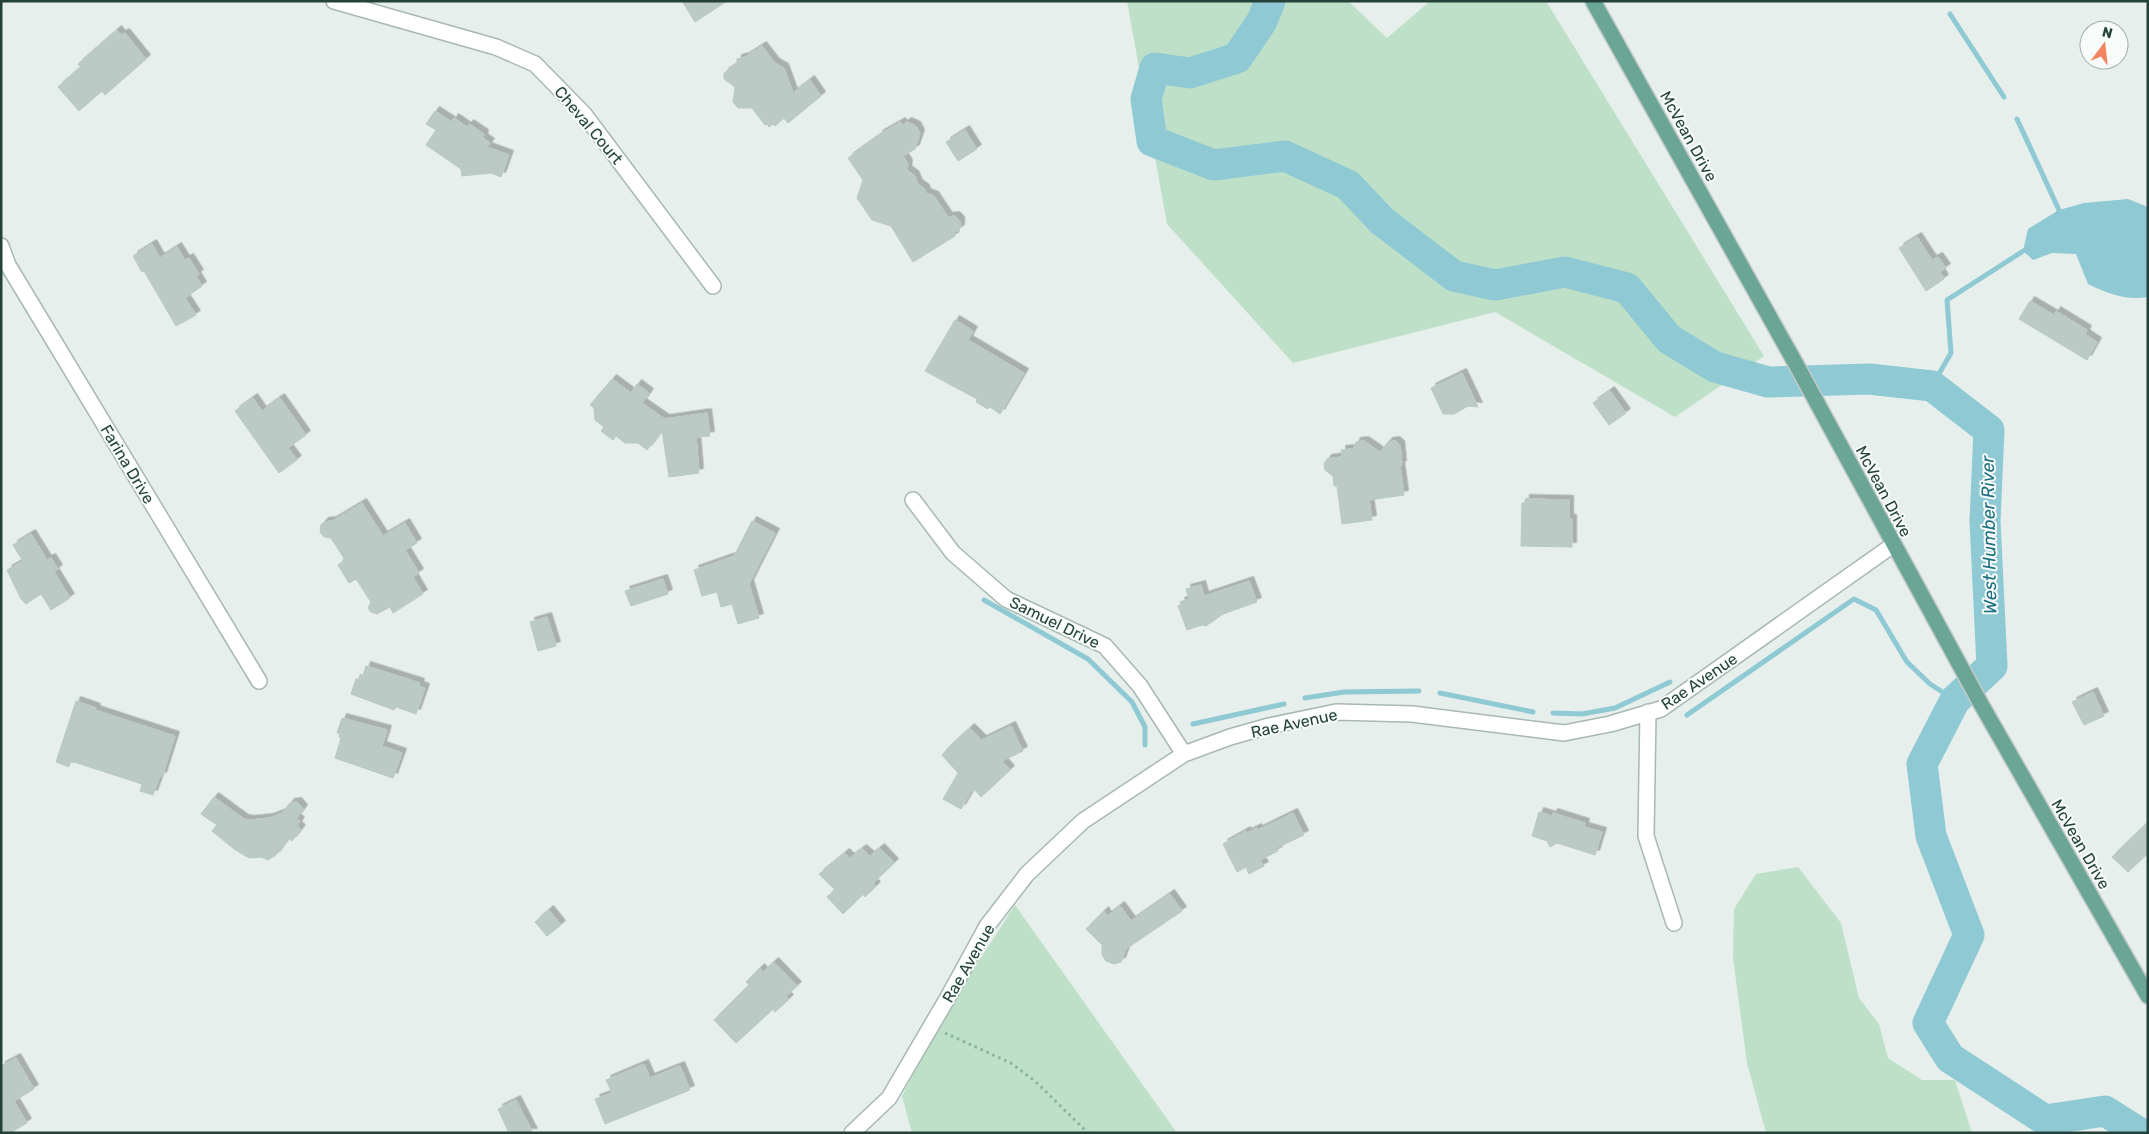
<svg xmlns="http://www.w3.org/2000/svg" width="2149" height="1134" viewBox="0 0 2149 1134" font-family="Rubik,sans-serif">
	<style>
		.green { fill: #bfe0c8 }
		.water { fill: #8ec9d4 }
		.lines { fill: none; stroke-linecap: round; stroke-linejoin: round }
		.stream { stroke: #8ec9d4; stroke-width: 5 }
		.river { stroke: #8ec9d4; stroke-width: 31 }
		.building { fill: #bbcac4; stroke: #b8c9c2; filter: url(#shadow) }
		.minor-casing { stroke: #a8b8b2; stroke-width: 18 }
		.major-casing { stroke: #c2cac8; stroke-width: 18 }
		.path { stroke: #86b3a5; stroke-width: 3; stroke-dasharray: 2.5 4; stroke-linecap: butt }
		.minor { stroke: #fff; stroke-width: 15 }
		.major { stroke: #6aa596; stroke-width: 15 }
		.labels { text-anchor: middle; stroke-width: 4; stroke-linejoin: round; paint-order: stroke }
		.street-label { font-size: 16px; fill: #24423a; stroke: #f7fbf9 }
		.water-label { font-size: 18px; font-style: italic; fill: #1c6f80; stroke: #f7fbf9 }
	</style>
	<defs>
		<filter id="shadow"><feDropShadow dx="4.5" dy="-4.5" stdDeviation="0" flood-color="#0004"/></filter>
	</defs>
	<rect width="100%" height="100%" fill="#e6efeb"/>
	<path class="green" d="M 1127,1 L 1348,1 L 1387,38 L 1430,1 L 1546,1 L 1764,356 L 1675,417 L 1495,312 L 1293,363 L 1167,224 Z
		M 1798,867 L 1841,923 L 1859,998 L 1879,1024 L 1888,1058 L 1922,1080 L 1955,1080 L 1972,1133 L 1766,1133 L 1747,1063 L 1733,958 L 1734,909 L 1756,874 Z
		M 1015,905 L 1177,1133 L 912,1133 L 902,1096 L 942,1018 Z"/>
	<path class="water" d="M 2128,199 L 2148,207 L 2148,297 C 2127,301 2106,293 2088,284 L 2076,254 L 2052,253 L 2033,260 L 2023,251 L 2028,229 L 2059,210 L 2084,203 Z"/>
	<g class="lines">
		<path class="stream" d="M 1950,14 L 2004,97
			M 2017,119 L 2059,210 L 2057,217
			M 1932,386 L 1951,353 L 1947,300 L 2028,248
			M 984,600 L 1088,659 L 1132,702 L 1145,727 L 1145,745
			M 1440,693 L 1533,712
			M 1305,698 L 1344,692 L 1419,691
			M 1553,713 L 1582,714 L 1615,708 L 1670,682
			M 1687,715 L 1854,599 L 1876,610 L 1907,662 L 1930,684 L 1955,700
			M 1193,724 L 1284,704"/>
		<path class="river" d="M 1270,1 L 1262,21 L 1237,58 L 1190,73 L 1155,68 L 1146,99 L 1152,141 L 1214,165 L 1285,156 L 1348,185 L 1382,221 L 1454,276 L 1495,285 L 1565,272 L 1627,288 L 1669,339 L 1715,367 L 1768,382 L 1869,379 L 1932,386 L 1989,430 L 1985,521 L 1992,666 L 1955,700 L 1922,764 L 1931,836 L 1969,935 L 1928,1023 L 1950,1058 L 2045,1120 L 2105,1111 L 2140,1133"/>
	</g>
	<path class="building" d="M 682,1 L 727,1 L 695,22 Z
		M 117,30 L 121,35 L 125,33 L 146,59 L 105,95 L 102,91 L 79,111 L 58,87 L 81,67 L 78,64 Z
		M 762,46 L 775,63 L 784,68 L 793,93 L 810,80 L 821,96 L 788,123 L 784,118 L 775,126 L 773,124 L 769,127 L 767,124 L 765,125 L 752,108 L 738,108 L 733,102 L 735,87 L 724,79 L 724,73 L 737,64 L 737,59 L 745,57 Z
		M 435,111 L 452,122 L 454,118 L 467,127 L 469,124 L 484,134 L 483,138 L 490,143 L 487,147 L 509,155 L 501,177 L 491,173 L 462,176 L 461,169 L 426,145 L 436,130 L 426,124 Z
		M 901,122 L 903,125 L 907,122 L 916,126 L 920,134 L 915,149 L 903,156 L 908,164 L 907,170 L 914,175 L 918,184 L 925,189 L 926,193 L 934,196 L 948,217 L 955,216 L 960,221 L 960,229 L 953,234 L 955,236 L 913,262 L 891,226 L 872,220 L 857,198 L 863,180 L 848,158 L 879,136 L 878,135 Z
		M 965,130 L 977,149 L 958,161 L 946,142 Z
		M 1917,237 L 1932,260 L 1938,257 L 1946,268 L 1940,272 L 1944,279 L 1926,291 L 1899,248 Z
		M 152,244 L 160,258 L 177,247 L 185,260 L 189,258 L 199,274 L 196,276 L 202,286 L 185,298 L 196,315 L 176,326 L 144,271 L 142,272 L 133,256 Z
		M 2030,301 L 2054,315 L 2056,311 L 2087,330 L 2085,334 L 2097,342 L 2087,360 L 2019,319 Z
		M 955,320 L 973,331 L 968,340 L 1024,373 L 1000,414 L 990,407 L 988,409 L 976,402 L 977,399 L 925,371 Z
		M 1462,373 L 1478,407 L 1468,406 L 1454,414 L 1443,414 L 1431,388 Z
		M 612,379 L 631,393 L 637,384 L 649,393 L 642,403 L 665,419 L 707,413 L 710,436 L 696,437 L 699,473 L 669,477 L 662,430 L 647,450 L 638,443 L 625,443 L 616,436 L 613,440 L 601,431 L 604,427 L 595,420 L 594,408 L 590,405 Z
		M 1610,391 L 1626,413 L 1609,425 L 1593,403 Z
		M 253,398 L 262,411 L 280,398 L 306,435 L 288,448 L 297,460 L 279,473 L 235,411 Z
		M 1364,441 L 1380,452 L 1388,442 L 1395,441 L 1400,445 L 1402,465 L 1400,466 L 1404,495 L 1369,500 L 1372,520 L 1342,524 L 1337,486 L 1334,486 L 1333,476 L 1325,470 L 1324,464 L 1327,459 L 1342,457 L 1341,450 L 1353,449 L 1356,442 Z
		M 1525,499 L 1569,500 L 1569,519 L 1572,519 L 1572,547 L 1521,546 L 1522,503 L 1525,503 Z
		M 362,503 L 383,536 L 405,523 L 417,543 L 405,550 L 419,573 L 413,577 L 423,594 L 393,613 L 390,607 L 377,614 L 371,612 L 368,608 L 371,602 L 356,579 L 349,583 L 338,565 L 345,560 L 331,538 L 324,537 L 320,532 L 321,525 L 324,522 L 332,521 Z
		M 752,521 L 775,533 L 749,584 L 759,618 L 738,624 L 732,604 L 721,607 L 717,592 L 702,596 L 694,570 L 734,556 Z
		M 31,534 L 47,560 L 51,558 L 58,569 L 54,572 L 70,598 L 51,610 L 41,594 L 26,604 L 21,599 L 7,570 L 23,561 L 13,545 Z
		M 663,579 L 668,594 L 631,606 L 625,591 Z
		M 1249,581 L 1257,602 L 1223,614 L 1206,626 L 1202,625 L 1187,630 L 1178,606 L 1181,605 L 1180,602 L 1189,599 L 1186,589 L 1201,585 L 1204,596 Z
		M 547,617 L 556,646 L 538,651 L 530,622 Z
		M 366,666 L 420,683 L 419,686 L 425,688 L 416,714 L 396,707 L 394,710 L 351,694 L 356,679 L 359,680 L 360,676 L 363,676 Z
		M 2093,692 L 2104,716 L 2084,725 L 2072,702 Z
		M 76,701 L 96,708 L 95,710 L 175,736 L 162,777 L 160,776 L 153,795 L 140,791 L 142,784 L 71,761 L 69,767 L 56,762 Z
		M 342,718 L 387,730 L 382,746 L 402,753 L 393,778 L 335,758 L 341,738 L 339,737 L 340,733 L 337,733 Z
		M 1011,726 L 1023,751 L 1002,761 L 1010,770 L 981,797 L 973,788 L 961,809 L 943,799 L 958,773 L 942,755 L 950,746 L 970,728 L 982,740 Z
		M 214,797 L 244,819 L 250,820 L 269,818 L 282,813 L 290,803 L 297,802 L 303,809 L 296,819 L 300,821 L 297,826 L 301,829 L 292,841 L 288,838 L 276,855 L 268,860 L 261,857 L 249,858 L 234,849 L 212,831 L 217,825 L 201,814 Z
		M 1539,812 L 1552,816 L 1553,813 L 1585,823 L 1584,827 L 1602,832 L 1595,855 L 1557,843 L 1550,847 L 1547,841 L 1532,836 Z
		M 1293,813 L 1304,835 L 1276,848 L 1278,851 L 1260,860 L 1264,866 L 1249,874 L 1246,867 L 1237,872 L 1223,844 L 1246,831 L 1247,833 L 1257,828 L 1258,830 Z
		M 2148,822 L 2148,853 L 2128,872 L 2112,857 Z
		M 880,848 L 894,863 L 873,883 L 876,886 L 865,897 L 863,894 L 843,914 L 827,897 L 835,890 L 819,874 L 845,853 L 850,858 L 862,849 L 870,856 Z
		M 1170,894 L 1182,911 L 1126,949 L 1121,962 L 1114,964 L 1106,961 L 1102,955 L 1102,945 L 1086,929 L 1104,911 L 1107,916 L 1120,906 L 1131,921 Z
		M 549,910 L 561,925 L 547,936 L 535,922 Z
		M 774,962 L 797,986 L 786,996 L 789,999 L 775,1012 L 773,1009 L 736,1043 L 714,1020 L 749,985 L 746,982 L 760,968 L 763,972 Z
		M 16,1058 L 34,1089 L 14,1101 L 27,1123 L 10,1133 L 5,1133 L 1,1127 L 1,1066 Z
		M 644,1064 L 650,1078 L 680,1066 L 690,1090 L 605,1124 L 595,1099 L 612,1093 L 606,1080 Z
		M 516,1100 L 533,1133 L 509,1133 L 498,1109 Z"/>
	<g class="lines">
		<g class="minor-casing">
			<path id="minor" d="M 334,1 L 496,47 L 535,64 L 584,114 L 713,286
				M 1,246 L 8,265 L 259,681
				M 913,500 L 953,553 L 1006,599 L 1105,646 L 1140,686 L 1184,754
				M 1648,712 L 1646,836 L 1674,923
				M 852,1133 L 889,1098 L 947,999 L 987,926 L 1027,874 L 1083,821 L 1184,754 L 1230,737 L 1269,726 L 1336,712 L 1412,714 L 1564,733 L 1610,724 L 1661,709 L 1893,545"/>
		</g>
		<g class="major-casing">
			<path id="major" d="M 1593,1 L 1797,366 L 1981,704 L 2148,996"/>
		</g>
		<path class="path" d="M 945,1033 L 1011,1063 L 1036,1082 L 1088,1133"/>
		<use href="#minor" class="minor"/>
		<use href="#major" class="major"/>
	</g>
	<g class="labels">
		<g class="street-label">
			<text transform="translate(589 125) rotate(50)" y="6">Cheval Court</text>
			<text transform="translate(1689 136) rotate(61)" y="6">McVean Drive</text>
			<text transform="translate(128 464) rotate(59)" y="6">Farina Drive</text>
			<text transform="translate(1884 491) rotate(62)" y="6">McVean Drive</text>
			<text transform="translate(1055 622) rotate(26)" y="6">Samuel Drive</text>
			<text transform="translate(1699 681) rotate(-34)" y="6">Rae Avenue</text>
			<text transform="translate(1294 723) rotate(-12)" y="6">Rae Avenue</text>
			<text transform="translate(2081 844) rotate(60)" y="6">McVean Drive</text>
			<text transform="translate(968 963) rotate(-60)" y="6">Rae Avenue</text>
		</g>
		<g class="water-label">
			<text transform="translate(1989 535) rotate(-91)" y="6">West Humber River</text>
		</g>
	</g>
	<rect width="2149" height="1134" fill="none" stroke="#24423a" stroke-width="5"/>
	<g transform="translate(2104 45) rotate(15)"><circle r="24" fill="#f7fbf9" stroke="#a3b1ad"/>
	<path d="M0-4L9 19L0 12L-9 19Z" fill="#f4845f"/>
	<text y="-8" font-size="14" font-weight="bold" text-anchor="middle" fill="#24423a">N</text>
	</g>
</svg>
